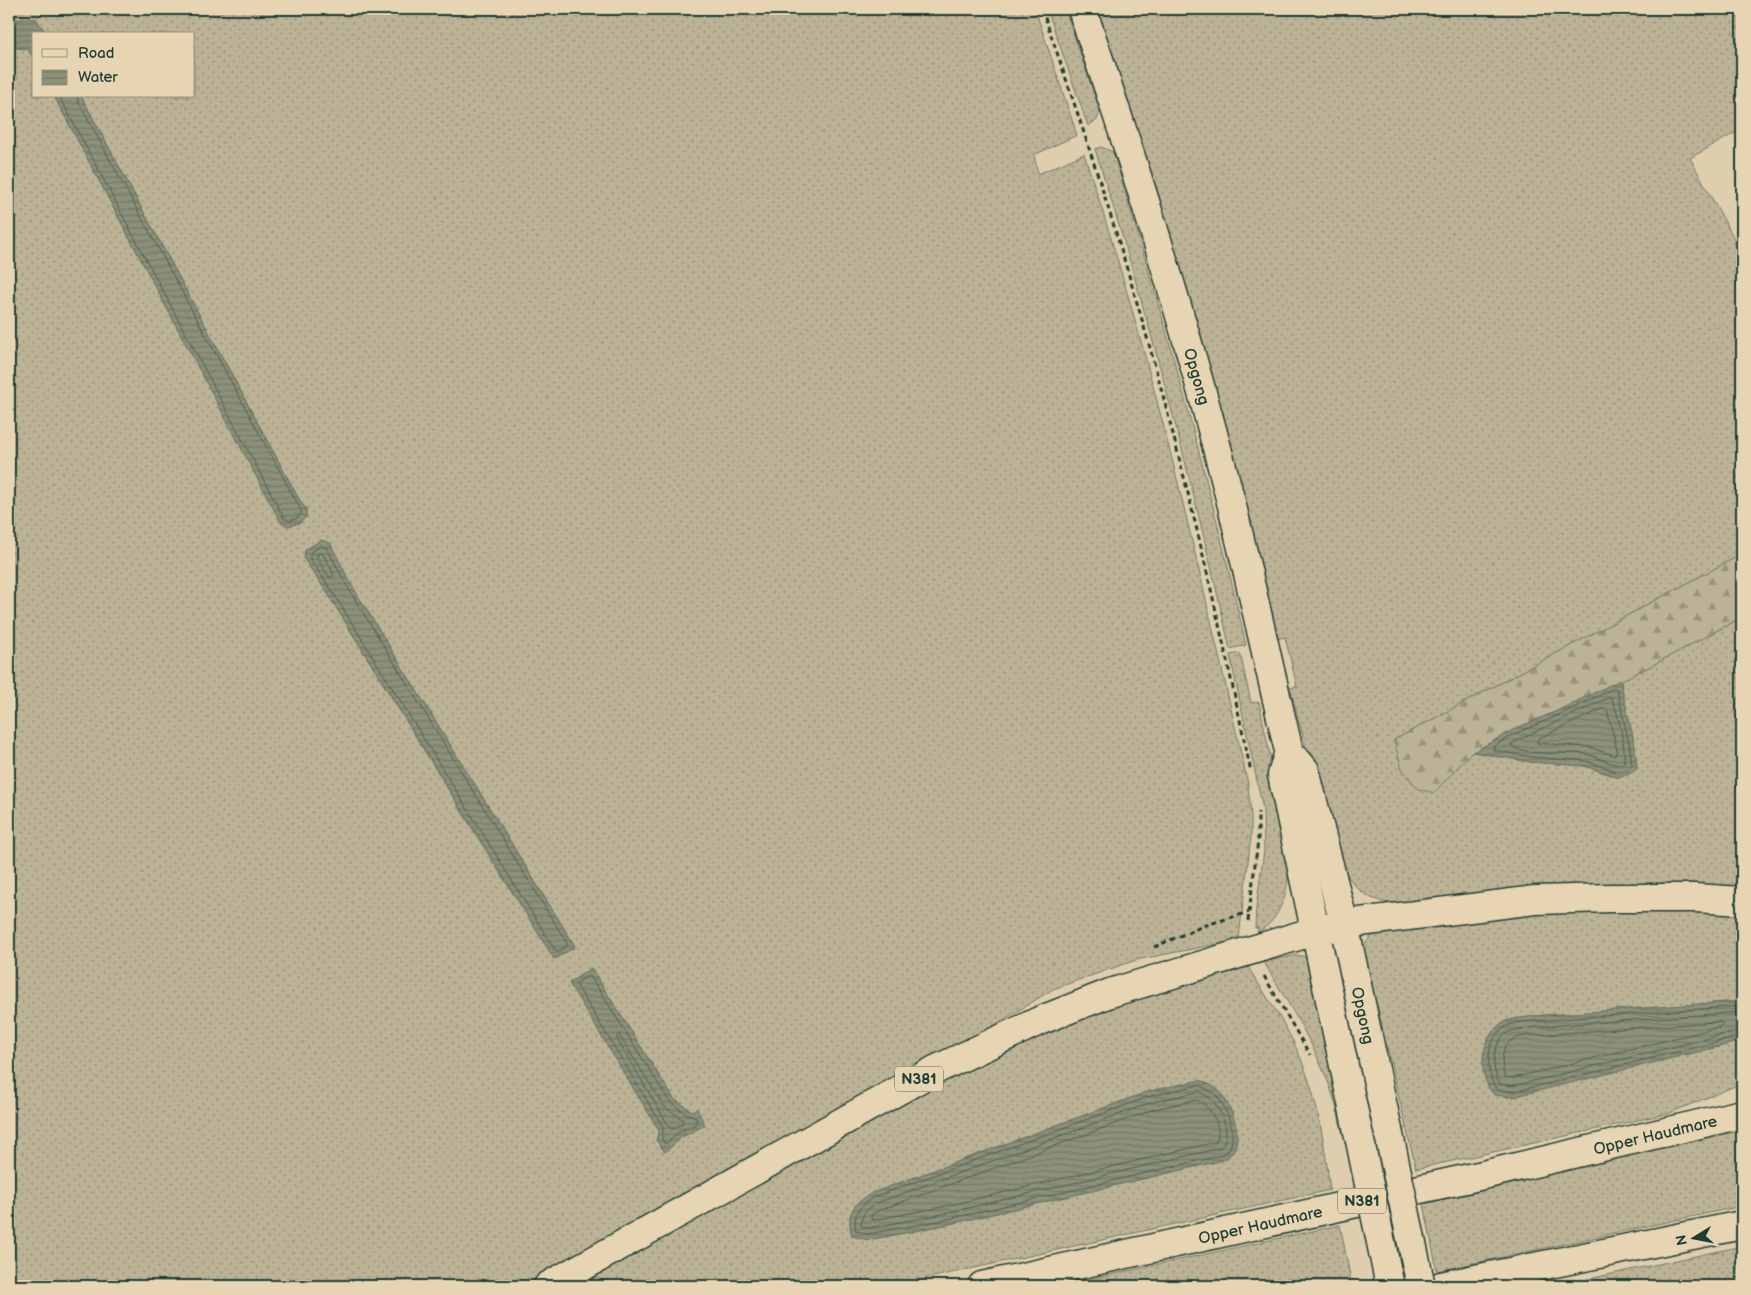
<svg xmlns="http://www.w3.org/2000/svg" width="1751" height="1295" viewBox="0 0 1751 1295" font-family="'Balsamiq Sans',sans-serif">
	<style>
		.grass { fill: url(#grass-dots); stroke: #6e7866; fill-rule: evenodd }
		.forest { fill: url(#forest-firs); stroke: #6e7866 }
		.water { fill: url(#water-rules); stroke: #616f5e }
		.lines { fill: none; stroke-linecap: round; stroke-linejoin: round }
		.shore { stroke: #4b5f50; stroke-width: 1 }
		.secondary-casing { stroke: #1f3d34; stroke-width: 31 }
		.trunk-casing { stroke: #1f3d34; stroke-width: 31 }
		.path { stroke: #1f3d34; stroke-width: 3; stroke-dasharray: 5 4; stroke-linecap: butt }
		.secondary { stroke: #e7d4b2; stroke-width: 28 }
		.trunk { stroke: #e7d4b2; stroke-width: 28 }
		.secondary-bridge-casing { stroke: #1f3d34; stroke-width: 31; stroke-linecap: butt }
		.secondary-bridge { stroke: #e7d4b2; stroke-width: 28 }
		.labels { text-anchor: middle; stroke-width: 4.5; stroke-linejoin: round; paint-order: stroke }
		.shield { fill: #e7d4b2; stroke: #5b6a5a; stroke-width: 1 }
		.shield-label { font-size: 15px; font-weight: bold; fill: #1f3d34 }
		.street-label { font-size: 16px; fill: #1f3d34; stroke: #e7d4b2 }
	</style>
	<defs>
		<pattern id="grass-dots" width="8" height="8" patternUnits="userSpaceOnUse" patternTransform="scale(1.25)"><rect width="8" height="8" fill="#bcb397"/><path d="M2 2h.1M6 6h.1" fill="none" stroke="#98937c" stroke-width="1.8" stroke-linecap="round"/></pattern>
		<pattern id="forest-firs" width="22" height="20" patternUnits="userSpaceOnUse" patternTransform="scale(1.25)"><rect width="22" height="20" fill="#bcb397"/><path d="M5 1l3.5 6h-7zM16 11l3.5 6h-7z" fill="#98937c"/></pattern>
		<pattern id="water-rules" width="6" height="5" patternUnits="userSpaceOnUse" patternTransform="scale(1.25)"><rect width="6" height="5" fill="#8d917a"/><path d="M0 2.5h6" fill="none" stroke="#737865"/></pattern>
	</defs>
	<rect width="100%" height="100%" fill="#dfcead"/>
	<filter id="ink" filterUnits="userSpaceOnUse"><feTurbulence type="fractalNoise" baseFrequency=".02" numOctaves="2"/><feDisplacementMap in="SourceGraphic" scale="10" xChannelSelector="R" yChannelSelector="G"/><feConvolveMatrix kernelMatrix="1 2 1 2 8 2 1 2 1" color-interpolation-filters="sRGB"/></filter>
	<g filter="url(#ink)">
		<path class="grass" d="M 9,9 L 1035,9 L 1077,135 L 1034,155 L 1038,174 L 1084,154 C 1153,360 1200,572 1248,784 L 1251,815 L 1251,837 L 1239,937 L 1233,939 L 1233,941 L 1136,960 L 1053,989 L 984,1032 L 706,1186 L 530,1286 L 9,1286 L 9,47 L 28,49 L 34,59 L 34,96 L 54,96 L 214,396 L 306,517 L 306,509 L 300,501 L 81,96 L 194,96 L 194,34 L 47,34 L 36,19 L 26,18 L 9,22 ZM 330,543 L 352,586 L 575,946 L 555,959 L 486,851 L 328,594 L 304,559 ZM 591,968 L 674,1099 L 692,1111 L 705,1125 L 682,1137 L 665,1152 L 656,1140 L 659,1130 L 569,983 Z
			M 1047,9 L 1065,9 L 1100,111 L 1097,120 L 1088,126 Z
			M 1094,9 L 1742,9 L 1742,129 L 1690,158 L 1742,253 L 1742,554 L 1394,740 L 1470,754 L 1473,752 L 1531,762 L 1585,766 L 1617,777 L 1635,747 L 1620,680 L 1649,667 L 1742,617 L 1742,893 L 1398,904 C 1360,901 1353,884 1335,856 L 1290,688 L 1297,686 L 1285,637 L 1277,639 L 1226,438 Z
			M 1101,147 L 1113,152 C 1163,315 1209,479 1246,645 L 1230,649 C 1192,480 1148,313 1095,149 Z
			M 1240,653 L 1251,703 L 1259,702 C 1265,733 1272,764 1279,795 C 1283,818 1290,843 1289,866 C 1288,891 1281,920 1258,932 L 1258,928 L 1255,928 L 1256,908 L 1264,851 L 1263,809 L 1230,655 Z
			M 1611,908 L 1742,913 L 1742,1001 L 1533,1016 L 1506,1021 L 1643,1065 L 1742,1041 L 1742,1083 L 1670,1113 L 1416,1169 L 1377,1005 L 1363,958 L 1364,946 L 1371,936 L 1395,928 L 1534,912 Z
			M 1297,955 L 1306,957 L 1309,961 L 1349,1134 L 1343,1135 C 1338,1113 1333,1092 1324,1072 C 1308,1034 1285,998 1264,962 Z
			M 1245,962 C 1263,992 1288,1026 1301,1059 C 1318,1100 1325,1146 1330,1190 L 892,1286 L 567,1286 L 939,1077 L 1046,1028 ZM 1150,1091 L 1227,1158 L 1211,1163 L 945,1225 L 868,1240 L 872,1193 Z
			M 1742,1130 L 1742,1206 L 1437,1271 L 1424,1204 Z
			M 1340,1225 L 1352,1286 L 1059,1286 Z
			M 1742,1246 L 1742,1286 L 1556,1286 Z"/>
		<path class="forest" d="M 1742,554 L 1742,617 L 1649,667 L 1557,711 L 1517,728 L 1470,754 L 1434,793 L 1418,789 L 1402,769 L 1394,740 Z"/>
		<path class="water" d="M 26,18 L 36,19 L 47,34 L 34,34 L 34,59 L 28,49 L 9,47 L 9,22 Z
			M 54,96 L 81,96 L 300,501 L 306,509 L 306,517 L 300,523 L 289,526 L 281,523 Z
			M 321,540 L 330,543 L 352,586 L 575,947 L 554,959 L 328,594 L 304,559 L 305,550 Z
			M 1620,680 L 1635,747 L 1637,769 L 1627,775 L 1617,777 L 1585,766 L 1531,762 L 1473,752 L 1517,728 L 1557,711 Z
			M 591,968 L 674,1099 L 692,1111 L 697,1109 L 705,1125 L 682,1137 L 665,1152 L 656,1140 L 659,1130 L 569,983 Z
			M 1742,1001 L 1742,1041 L 1513,1097 L 1494,1095 C 1492,1092 1489,1089 1488,1086 C 1477,1066 1484,1030 1506,1021 C 1514,1018 1525,1018 1533,1016 Z
			M 1200,1080 C 1206,1083 1215,1086 1220,1092 C 1232,1106 1248,1146 1226,1158 C 1222,1161 1216,1162 1211,1163 L 945,1225 L 868,1240 L 852,1236 C 846,1212 852,1205 872,1193 L 1150,1091 Z"/>
		<g class="lines">
			<path class="shore" d="M 59,96 L 284,518 L 290,521 L 297,518 L 301,514 L 301,510 L 78,101 L 77,96
				M 321,546 L 327,548 L 348,588 L 567,943 L 567,946 L 558,951 L 555,950 L 332,591 L 310,559 L 310,553 Z
				M 321,553 L 323,554 L 334,574 L 332,577 L 329,577 L 317,558 L 317,555 Z
				M 1615,688 L 1617,690 L 1630,748 L 1632,766 L 1625,770 L 1618,772 L 1586,761 L 1531,757 L 1493,750 L 1494,746 L 1519,732 L 1559,715 Z
				M 1611,697 C 1617,707 1628,755 1623,764 C 1611,767 1598,756 1586,754 C 1564,751 1531,757 1511,746 L 1512,744 L 1522,738 Z
				M 1605,708 L 1607,710 L 1617,750 L 1615,756 L 1589,747 L 1537,743 L 1538,739 Z
				M 588,976 L 591,977 L 670,1102 L 685,1113 L 694,1116 L 697,1120 L 696,1124 L 679,1132 L 667,1143 L 664,1143 L 662,1139 L 663,1127 L 577,986 L 577,983 Z
				M 1742,1006 L 1534,1021 C 1526,1022 1514,1022 1507,1026 C 1485,1038 1484,1071 1497,1090 L 1513,1092 L 1742,1036
				M 1742,1012 L 1535,1027 C 1527,1029 1518,1029 1511,1031 C 1492,1038 1490,1070 1500,1084 L 1513,1086 L 1742,1030
				M 1720,1022 L 1722,1024 L 1720,1027 L 1513,1078 L 1505,1077 C 1501,1066 1500,1046 1512,1040 C 1518,1036 1528,1036 1536,1035 Z
				M 619,1035 L 664,1106 L 683,1120 L 683,1123 L 673,1129 L 670,1128 L 617,1039 L 617,1037 Z
				M 1199,1085 C 1204,1088 1212,1091 1216,1095 C 1227,1107 1241,1141 1225,1153 C 1221,1156 1214,1157 1210,1158 L 944,1220 L 868,1234 L 856,1231 C 852,1214 861,1205 874,1197 L 1151,1096 Z
				M 1198,1092 C 1203,1094 1209,1096 1212,1100 C 1222,1111 1233,1136 1220,1148 L 943,1214 L 869,1228 L 861,1226 C 861,1213 867,1209 877,1203 L 1153,1102 Z
				M 1197,1100 C 1211,1107 1223,1126 1216,1142 L 942,1207 L 873,1220 L 871,1218 L 871,1215 L 880,1210 L 1155,1109 Z"/>
			<g class="secondary-casing">
				<g id="secondary">
					<path id="s1" d="M 1082,9 C 1137,171 1189,335 1231,502 C 1251,584 1269,668 1289,751 L 1305,770 L 1344,924 L 1388,1130"/>
					<path d="M 1289,751 L 1282,775 L 1359,1136"/>
				</g>
			</g>
			<g class="trunk-casing">
				<g id="trunk">
					<path d="M 548,1286 L 935,1070 L 1039,1021 L 1110,993 L 1315,931 L 1344,924 L 1535,900 L 1611,898 L 1695,898 L 1742,901"/>
					<path id="s2" d="M 982,1286 L 1483,1175 L 1742,1114"/>
					<path d="M 1441,1286 L 1742,1225"/>
				</g>
			</g>
			<path class="path" d="M 1042,9 C 1092,153 1139,298 1176,446 C 1204,554 1228,663 1251,772
				M 1248,921 L 1258,840 L 1258,812
				M 1154,947 L 1203,926 L 1249,912
				M 1264,976 L 1310,1055"/>
			<use href="#secondary" class="secondary"/>
			<use href="#trunk" class="trunk"/>
			<g class="secondary-bridge-casing">
				<path id="secondary-bridge" d="M 1388,1130 L 1421,1286
					M 1359,1136 L 1390,1286"/>
			</g>
			<use href="#secondary-bridge" class="secondary-bridge"/>
		</g>
	</g>
	<g class="labels">
		<g class="shield">
			<rect x="895" y="1066.5" width="48" height="25" rx="4"/>
			<rect x="1338" y="1188.5" width="48" height="25" rx="4"/>
		</g>
		<g class="shield-label">
			<text x="919" y="1084">N381</text>
			<text x="1362" y="1206">N381</text>
		</g>
		<g class="street-label">
			<text dy="6" stroke="none"><textPath href="#s1" startOffset="385">Opgong</textPath></text>
			<text dy="6" stroke="none"><textPath href="#s1" startOffset="1048">Opgong</textPath></text>
			<text dy="6" stroke="none"><textPath href="#s2" startOffset="690">Opper Haudmare</textPath></text>
			<text dy="6" stroke="none"><textPath href="#s2" startOffset="285">Opper Haudmare</textPath></text>
		</g>
	</g>
	<rect width="1751" height="1295" fill="none" stroke="#e7d4b2" stroke-width="30"/>
	<rect x="15" y="15" width="1721" height="1265" fill="none" stroke="#1f3d34" stroke-width="2" filter="url(#ink)"/>
	<rect x="32" y="32" width="162" height="65" fill="#e7d4b2" stroke="#979880"/>
	<rect x="42" y="49" width="25" height="8" fill="#e7d4b2" stroke="#979880"/>
	<text x="78" y="58" font-size="15" fill="#1f3d34">Road</text>
	<rect x="42" y="70" width="25" height="15" fill="url(#water-rules)" stroke="#979880"/>
	<text x="78" y="82" font-size="15" fill="#1f3d34">Water</text>
	<g transform="translate(1694 1238) rotate(260)" stroke="#e7d4b2" stroke-width="4" paint-order="stroke">
	<path d="M0-4L9 19L0 12L-9 19Z" fill="#1f3d34"/>
	<text y="-8" font-size="14" font-weight="bold" text-anchor="middle" fill="#1f3d34">N</text>
	</g>
</svg>
